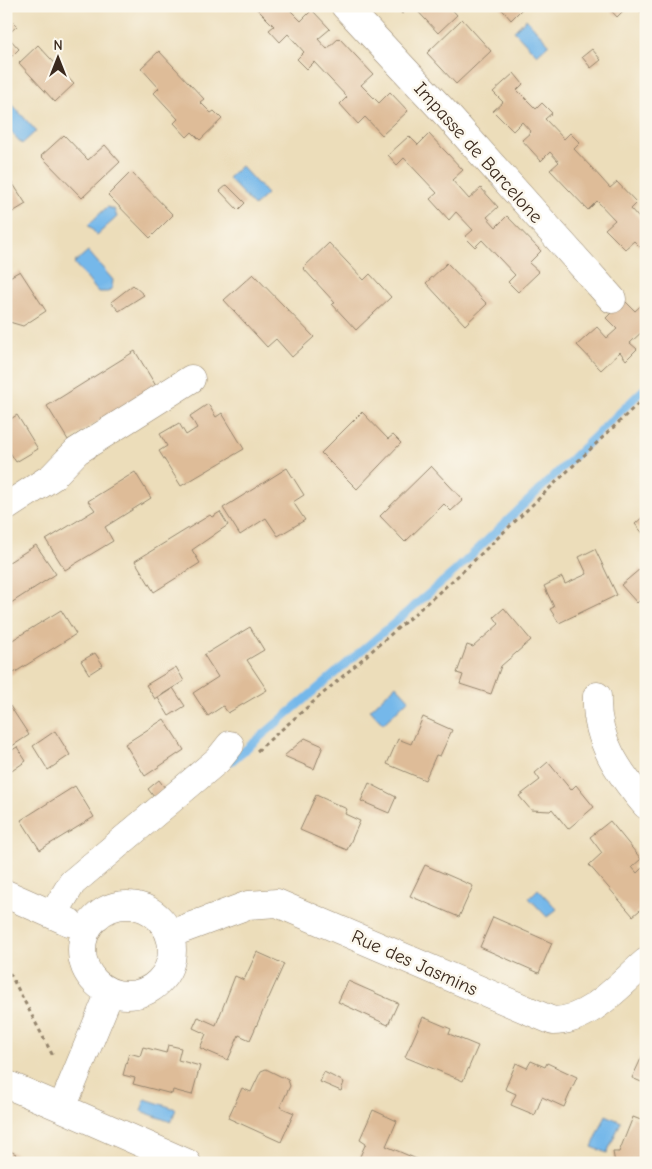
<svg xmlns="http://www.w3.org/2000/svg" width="652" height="1169" viewBox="0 0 652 1169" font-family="'Comic Neue',sans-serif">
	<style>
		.water { fill: #75b8ea; stroke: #587184 }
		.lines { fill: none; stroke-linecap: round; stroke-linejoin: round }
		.stream { stroke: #75b8ea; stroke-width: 8 }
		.building { fill: #debc98 }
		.minor-casing { stroke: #94846c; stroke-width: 29 }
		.path { stroke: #94846c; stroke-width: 3; stroke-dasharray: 4 4; stroke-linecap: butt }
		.minor { stroke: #fff; stroke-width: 28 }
		.labels { text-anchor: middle; stroke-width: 5; stroke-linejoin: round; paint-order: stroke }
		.street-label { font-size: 19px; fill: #3b2a1e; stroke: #fbf7ec }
	</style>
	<rect width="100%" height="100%" fill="#fbf7ec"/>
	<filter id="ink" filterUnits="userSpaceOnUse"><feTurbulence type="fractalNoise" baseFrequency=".02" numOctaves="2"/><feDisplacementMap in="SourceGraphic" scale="10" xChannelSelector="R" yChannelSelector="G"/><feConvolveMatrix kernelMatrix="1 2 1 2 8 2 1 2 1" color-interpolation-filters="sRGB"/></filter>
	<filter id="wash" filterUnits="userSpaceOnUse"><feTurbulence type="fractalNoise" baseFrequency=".0096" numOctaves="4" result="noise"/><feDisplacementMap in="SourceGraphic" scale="20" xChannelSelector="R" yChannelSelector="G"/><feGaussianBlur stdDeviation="1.12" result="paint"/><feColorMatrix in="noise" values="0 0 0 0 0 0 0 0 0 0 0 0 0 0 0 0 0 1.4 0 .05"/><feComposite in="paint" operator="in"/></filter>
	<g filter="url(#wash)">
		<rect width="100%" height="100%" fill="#ecddba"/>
		<path class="water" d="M 526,19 L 549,44 L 537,55 L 514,31 Z
			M 11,103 L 36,131 L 22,144 L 6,126 L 6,107 Z
			M 241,166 L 267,194 L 254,206 L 228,178 Z
			M 107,207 L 114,209 L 117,217 L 97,235 L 88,225 Z
			M 88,251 L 113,280 L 112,288 L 108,292 L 98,292 L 74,263 Z
			M 396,685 L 409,699 L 383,724 L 370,710 Z
			M 538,889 L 557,909 L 547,917 L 529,898 Z
			M 145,1099 L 176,1109 L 171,1122 L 141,1111 Z
			M 606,1115 L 621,1122 L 607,1153 L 592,1147 Z"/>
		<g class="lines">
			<path class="stream" d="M 232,761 L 455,571 L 646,387"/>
		</g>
		<g id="blocks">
			<path class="building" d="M 260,6 L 286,6 L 301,21 L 312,10 L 330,29 L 318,39 L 327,49 L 339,38 L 373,74 L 361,85 L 379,103 L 390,92 L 408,111 L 382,135 L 365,117 L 358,124 L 340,104 L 347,97 L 314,62 L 307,69 L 297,59 L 304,52 L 288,34 L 280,42 L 269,30 L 274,26 L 257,9 Z
				M 395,6 L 411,6 L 402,14 Z
				M 413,6 L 449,6 L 457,15 L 438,33 Z
				M 499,6 L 520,6 L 522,9 L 511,20 Z
				M 607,6 L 628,6 L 617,17 Z
				M 636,6 L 646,6 L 646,14 L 644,15 Z
				M 6,14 L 17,26 L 6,36 Z
				M 462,19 L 491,51 L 456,84 L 427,53 Z
				M 9,38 L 19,49 L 10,58 L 6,54 L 6,40 Z
				M 38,45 L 74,84 L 55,102 L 19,63 Z
				M 592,49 L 601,60 L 591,68 L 582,57 Z
				M 159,51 L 204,99 L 200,102 L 211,113 L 214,111 L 222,119 L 200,140 L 192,132 L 187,137 L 174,123 L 178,119 L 154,93 L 159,88 L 141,68 Z
				M 514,73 L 523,84 L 517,90 L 536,109 L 542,103 L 552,113 L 545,119 L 564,139 L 570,133 L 580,143 L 574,149 L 592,168 L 610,188 L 617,182 L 637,203 L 631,209 L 646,226 L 646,249 L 644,251 L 634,241 L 625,249 L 605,229 L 615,220 L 597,201 L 588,210 L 550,170 L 559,162 L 550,152 L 541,161 L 522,140 L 531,132 L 522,122 L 513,131 L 493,111 L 503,102 L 493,92 Z
				M 429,134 L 463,170 L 452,180 L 461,190 L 469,199 L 481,188 L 498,207 L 487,217 L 496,227 L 507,216 L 541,251 L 529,263 L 539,272 L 518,292 L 508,282 L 515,275 L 482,240 L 475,247 L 465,237 L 473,230 L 456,212 L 449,220 L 430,199 L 437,193 L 404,158 L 397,165 L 388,155 L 409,136 L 418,145 Z
				M 64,135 L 88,160 L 105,145 L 120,162 L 82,198 L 41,156 Z
				M 131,172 L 173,215 L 150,238 L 108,195 Z
				M 6,173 L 26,204 L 6,216 Z
				M 227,185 L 245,203 L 238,210 L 220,191 Z
				M 329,243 L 364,280 L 370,274 L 391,297 L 356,330 L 332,304 L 335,303 L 303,268 Z
				M 447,263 L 487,304 L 465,325 L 426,283 Z
				M 20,271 L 46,311 L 23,326 L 6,321 L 6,279 Z
				M 253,274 L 314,337 L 292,357 L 276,339 L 267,347 L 224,300 Z
				M 133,285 L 144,295 L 119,311 L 111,302 Z
				M 624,300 L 635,311 L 646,301 L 646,328 L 630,343 L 637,349 L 626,360 L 620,352 L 601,370 L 577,345 L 597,327 L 607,338 L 617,329 L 606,318 Z
				M 135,351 L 156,386 L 68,440 L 47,406 Z
				M 208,404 L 216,417 L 222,413 L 244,449 L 181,486 L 159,451 L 167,446 L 160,434 L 179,423 L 186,435 L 197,428 L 190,416 Z
				M 362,412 L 388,439 L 393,435 L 401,443 L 357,489 L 321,453 Z
				M 17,415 L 38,449 L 16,462 L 6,446 L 6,422 Z
				M 431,466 L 463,500 L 451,511 L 444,504 L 405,542 L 380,516 Z
				M 287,468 L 304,495 L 293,502 L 305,520 L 278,536 L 266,518 L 240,535 L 223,508 Z
				M 135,472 L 151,498 L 105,527 L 113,541 L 65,570 L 46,540 L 95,510 L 88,501 Z
				M 220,512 L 228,525 L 192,550 L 200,563 L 154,592 L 135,561 L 210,515 L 212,517 Z
				M 646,514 L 646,537 L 635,524 Z
				M 36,545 L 56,574 L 11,603 L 8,599 L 6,601 L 6,564 Z
				M 595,549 L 617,595 L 559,623 L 550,609 L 554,607 L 544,586 L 562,577 L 565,584 L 587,574 L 579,557 Z
				M 640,569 L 646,576 L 646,595 L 637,603 L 621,585 Z
				M 504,608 L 531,640 L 501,666 L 491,694 L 460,684 L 463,675 L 457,673 L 467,645 L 473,647 L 499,624 L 494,617 Z
				M 61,610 L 76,634 L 9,676 L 6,672 L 6,644 Z
				M 250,627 L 264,650 L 247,660 L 267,690 L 228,713 L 223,706 L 208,716 L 193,693 L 218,677 L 204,655 Z
				M 95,653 L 103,665 L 89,674 L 81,661 Z
				M 176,667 L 184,681 L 155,699 L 146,685 Z
				M 173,688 L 185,706 L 169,716 L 158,698 Z
				M 10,706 L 29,735 L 6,750 L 6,708 Z
				M 423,717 L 452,730 L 440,756 L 436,755 L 425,780 L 387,764 L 398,739 L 411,744 Z
				M 164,719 L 184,750 L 145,776 L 125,744 Z
				M 55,731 L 70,755 L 48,770 L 33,746 Z
				M 305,738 L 323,746 L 314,769 L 284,756 Z
				M 17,747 L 26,761 L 6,775 L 6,754 Z
				M 548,762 L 571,790 L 576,785 L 594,807 L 568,829 L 552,809 L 550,811 L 531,810 L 519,796 L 540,780 L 535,773 Z
				M 159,780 L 165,788 L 154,797 L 148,789 Z
				M 369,783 L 396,797 L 389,813 L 361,801 Z
				M 75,786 L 94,817 L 40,850 L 21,820 Z
				M 316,795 L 347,809 L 345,814 L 360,821 L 347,850 L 300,830 Z
				M 610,821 L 641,859 L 632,867 L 637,873 L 642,868 L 646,873 L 646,905 L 633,916 L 589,865 L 602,853 L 590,837 Z
				M 425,865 L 473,886 L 459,917 L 410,896 Z
				M 493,917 L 552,943 L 539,973 L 480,947 Z
				M 257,952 L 284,964 L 250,1040 L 239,1035 L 228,1060 L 200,1048 L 206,1034 L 193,1028 L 198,1017 L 216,1025 L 235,976 L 244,980 Z
				M 348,981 L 398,1003 L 388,1025 L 338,1002 Z
				M 423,1017 L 451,1029 L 449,1034 L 478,1046 L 463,1081 L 405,1057 Z
				M 168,1045 L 181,1048 L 178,1060 L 200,1066 L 192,1095 L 173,1090 L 172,1094 L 133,1084 L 135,1078 L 123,1075 L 129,1053 L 140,1056 L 143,1047 L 166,1053 Z
				M 646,1048 L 646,1084 L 632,1078 Z
				M 531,1061 L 545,1067 L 547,1063 L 577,1077 L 564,1107 L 542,1097 L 535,1115 L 511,1105 L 516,1094 L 505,1089 L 516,1063 L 527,1068 Z
				M 266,1069 L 288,1080 L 290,1086 L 280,1107 L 294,1113 L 281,1142 L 228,1118 L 242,1088 L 251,1092 L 261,1071 Z
				M 324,1072 L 344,1082 L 341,1091 L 320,1082 Z
				M 373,1110 L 397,1121 L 386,1146 L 419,1160 L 418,1163 L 357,1163 L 366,1143 L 360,1139 Z
				M 633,1117 L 646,1122 L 646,1163 L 615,1163 L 613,1152 L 619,1152 Z
				M 6,1149 L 16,1154 L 12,1160 L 18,1163 L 6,1163 Z"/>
		</g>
	</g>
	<g filter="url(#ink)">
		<use href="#blocks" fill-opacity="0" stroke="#94846c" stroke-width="1"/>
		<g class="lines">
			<g class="minor-casing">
				<path id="minor" d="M 345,6 L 448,116 L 612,299
					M 6,507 L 52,477 L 77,451 L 191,379
					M 597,696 C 595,740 619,773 646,805
					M 6,894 L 69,922
					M82 950a45 45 0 1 1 90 0a45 45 0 1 1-90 0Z
					M 53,915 L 72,883 L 218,760 L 230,745
					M 170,934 L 248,905 L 277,903 L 553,1021 C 590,1021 619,985 646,962
					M 110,992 L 62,1108 L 187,1163
					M 6,1084 L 62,1108"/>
			</g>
			<path class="path" d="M 257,751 L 460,574 L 646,396
				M 73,947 L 81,952
				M 6,966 L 54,1058"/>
			<use href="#minor" class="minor"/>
		</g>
	</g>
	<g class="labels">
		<g class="street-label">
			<text transform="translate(479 152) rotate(48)" y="7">Impasse de Barcelone</text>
			<text transform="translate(415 962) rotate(24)" y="7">Rue des Jasmins</text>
		</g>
	</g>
	<rect width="652" height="1169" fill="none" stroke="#fbf7ec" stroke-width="25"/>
	<g transform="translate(58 58)" stroke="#fbf7ec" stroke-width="4" paint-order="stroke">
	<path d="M0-4L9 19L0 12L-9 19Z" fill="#3b2a1e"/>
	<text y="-8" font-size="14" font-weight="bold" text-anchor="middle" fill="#3b2a1e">N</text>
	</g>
</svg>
